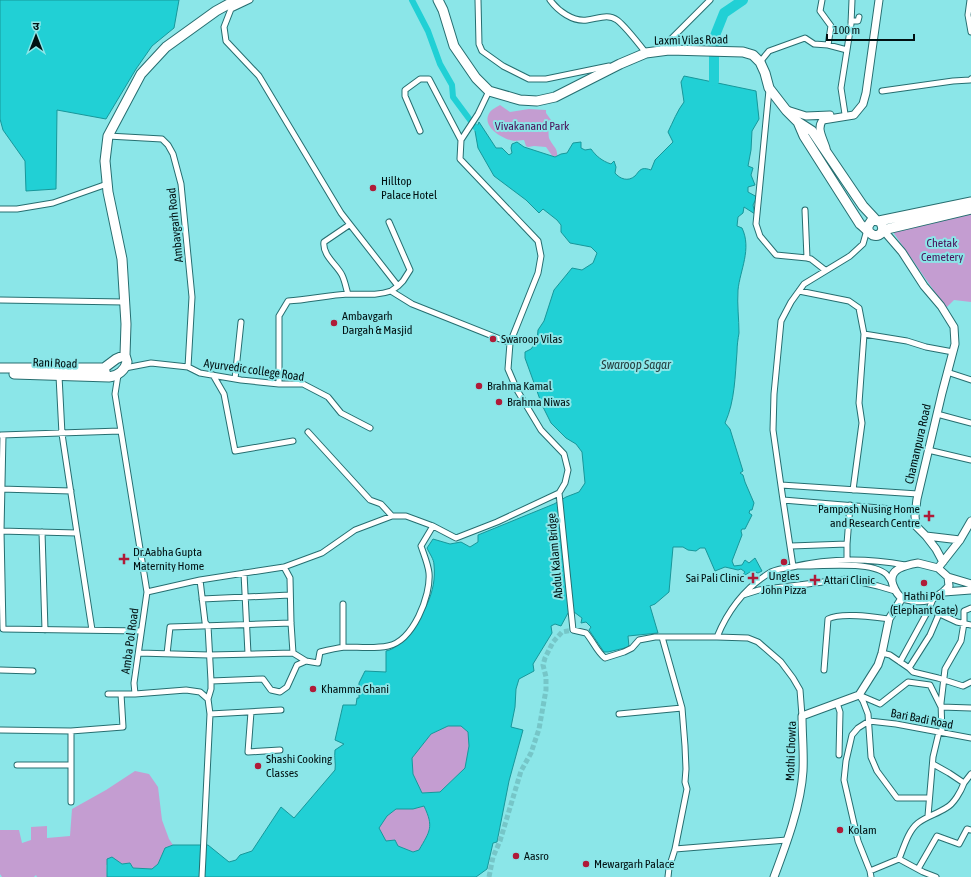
<svg xmlns="http://www.w3.org/2000/svg" width="971" height="877" viewBox="0 0 971 877" font-family="'Asap Condensed','Noto Sans Devanagari',sans-serif">
	<style>
		.green { fill: #c49dd1 }
		.water { fill: #21d0d5; stroke: #17979a; fill-rule: evenodd }
		.lines { fill: none; stroke-linecap: round; stroke-linejoin: round }
		.canal { stroke: #21d0d5; stroke-width: 6 }
		.river { stroke: #21d0d5; stroke-width: 10 }
		.street-tunnel { stroke: #76c6c8; stroke-width: 5; stroke-dasharray: 5 2.5; stroke-linecap: butt }
		.street-casing { stroke: #266e70; stroke-width: 7 }
		.secondary-casing { stroke: #266e70; stroke-width: 9 }
		.highway-casing { stroke: #266e70; stroke-width: 11 }
		.street { stroke: #fff; stroke-width: 5 }
		.secondary { stroke: #fff; stroke-width: 7 }
		.highway { stroke: #fff; stroke-width: 9 }
		.poi-dot { fill: #af1b38; stroke: #8be6e8; stroke-width: 1.5 }
		.labels { text-anchor: middle; stroke-width: 4; stroke-linejoin: round; paint-order: stroke }
		.street-label { font-size: 12px; fill: #011112; stroke: #8be6e8 }
		.park-label { font-size: 12px; fill: #491159; stroke: #8be6e8 }
		.poi-label { font-size: 12px; fill: #011112; stroke: #8be6e8; text-anchor: start }
		.water-label { font-size: 13px; font-style: italic; fill: #264041; stroke: #8be6e8 }
	</style>
	<rect width="100%" height="100%" fill="#8be6e8"/>
	<path class="green" d="M 500,105 L 510,112 L 529,109 L 546,110 L 546,113 L 556,127 L 548,129 C 549,132 548,138 550,140 C 553,146 558,149 557,156 L 553,157 L 546,147 L 534,146 L 528,147 L 526,146 L 524,140 C 521,140 517,141 514,141 C 502,139 480,126 490,112 C 492,109 497,107 500,105 Z
		M 971,214 L 971,302 L 954,300 L 946,308 L 893,232 Z
		M 448,726 L 461,726 L 468,732 L 469,746 L 465,768 L 440,792 L 422,793 L 413,774 L 412,758 L 431,734 Z
		M 135,771 L 149,774 L 158,787 L 162,820 L 169,839 L 173,845 L 165,848 L 158,864 L 152,869 L 133,868 L 130,863 L 106,865 L 107,877 L 37,877 L 36,875 L 34,877 L 2,877 L 0,874 L 0,830 L 19,830 L 22,843 L 31,840 L 31,827 L 47,826 L 47,838 L 70,836 L 72,809 L 106,790 Z
		M 424,806 C 433,826 430,832 419,850 L 413,852 L 386,841 L 379,828 L 387,816 L 396,809 L 413,809 Z"/>
	<path class="water" d="M 0,0 L 179,0 L 174,28 L 152,46 L 136,69 L 106,119 L 57,110 L 56,189 L 26,191 L 25,161 L 3,130 L 0,119 Z
		M 684,76 L 756,91 L 759,119 L 752,131 L 751,150 L 748,166 L 753,168 L 751,175 L 755,185 L 748,187 L 748,192 L 757,197 L 753,205 L 755,214 L 744,207 L 743,213 L 738,217 L 737,226 L 742,228 C 752,249 740,270 738,290 C 737,305 739,319 739,333 C 738,339 737,345 737,352 C 735,376 735,401 725,423 L 730,429 L 743,471 L 740,473 L 743,475 L 745,482 L 754,503 L 752,510 L 750,510 L 749,513 L 752,515 L 745,529 L 742,529 L 741,531 L 742,535 L 732,561 L 734,566 L 742,565 L 745,560 L 749,563 L 755,558 L 762,571 L 758,573 C 749,569 750,574 742,576 L 745,572 L 741,569 L 738,570 L 725,567 L 715,571 L 705,548 L 700,548 L 696,551 L 688,550 L 683,547 L 673,547 L 669,592 L 655,604 L 650,606 L 658,633 L 628,636 L 629,647 L 608,652 L 604,652 L 589,630 L 591,627 L 586,622 L 581,623 L 582,618 L 574,612 L 568,613 L 561,626 L 555,624 L 551,626 L 552,633 L 533,664 L 534,671 L 519,679 L 516,689 L 515,707 L 511,727 L 523,730 L 509,781 L 497,842 L 493,843 L 487,869 L 476,877 L 107,877 L 107,859 L 112,857 L 122,864 L 130,863 L 133,868 L 152,869 L 158,864 L 165,848 L 173,845 L 208,845 L 229,862 L 236,860 L 240,855 L 252,851 L 281,807 L 294,818 L 335,770 C 336,763 334,758 335,750 L 344,744 L 335,740 L 343,705 L 356,705 L 357,698 L 359,698 L 359,683 L 365,671 L 386,672 L 386,651 C 395,649 399,644 405,637 C 423,617 437,592 434,565 C 434,559 429,553 427,548 L 433,539 L 450,544 L 461,542 L 470,547 L 478,542 L 478,535 L 554,504 L 566,497 L 579,492 L 585,483 L 582,452 L 576,444 L 566,438 L 551,423 L 542,405 L 525,358 L 525,352 L 531,349 L 537,341 L 538,330 L 544,321 L 554,290 L 572,268 L 582,270 L 593,263 L 597,253 L 591,247 L 570,243 L 561,232 L 561,225 L 557,220 L 543,209 L 539,213 L 526,200 L 494,176 L 478,148 L 475,131 L 479,122 L 496,148 L 502,148 L 509,155 L 512,153 L 511,148 L 512,144 L 517,142 L 524,147 L 555,157 L 561,154 L 567,153 L 573,143 L 581,142 L 581,148 L 585,150 L 591,149 C 596,156 602,161 611,164 L 614,161 L 616,167 L 615,173 C 620,179 628,182 635,176 C 637,174 639,170 642,169 C 645,168 648,169 651,170 L 655,160 L 673,142 L 668,132 C 673,122 677,111 684,102 L 681,82 ZM 448,726 L 461,726 L 468,732 L 469,746 L 465,768 L 440,792 L 422,793 L 413,774 L 412,758 L 431,734 ZM 424,806 C 434,827 430,831 419,850 L 413,852 L 398,846 L 395,840 L 386,841 L 379,828 L 387,816 L 396,809 L 413,809 Z"/>
	<g class="lines">
		<path class="canal" d="M 412,0 L 428,31 L 440,64 L 452,85 L 453,97 L 476,128"/>
		<path class="river" d="M 714,81 L 714,38 L 724,13 L 743,0"/>
		<path class="street-tunnel" d="M 489,877 L 493,857 L 500,841 L 521,771 L 531,753 L 539,729 L 546,690 L 546,677 L 543,665 L 545,658 L 553,642 L 562,632 L 573,630"/>
		<g class="street-casing">
			<path id="street" d="M 250,0 L 231,9 L 224,27 L 226,41 L 259,76 L 341,213 L 398,286 L 403,281 L 410,270 L 389,222
				M 478,0 L 479,44 L 482,51 L 503,66 L 529,79 L 546,79 L 609,66
				M 550,0 C 558,11 573,22 587,20 C 597,19 608,13 617,20 C 625,26 639,44 646,53
				M 822,0 L 820,11 L 831,26 L 828,45
				M 970,0 L 968,15 L 971,32
				M 851,21 L 858,21 L 859,17
				M 660,50 L 710,0
				M 847,50 L 851,24 L 852,0
				M 760,62 L 769,51 L 805,38 L 814,44 L 828,45 L 847,50 L 841,88 L 845,114
				M 769,90 L 756,224 L 760,236 L 776,255 L 807,258
				M 882,91 L 953,81 L 970,80 L 971,79
				M 420,131 L 405,96 L 405,90 L 420,79 L 429,79 L 461,140
				M 108,136 L 162,139 L 168,145 L 173,154 L 181,184 L 192,297 L 188,367
				M 0,209 L 17,209 L 53,203 L 107,184
				M 805,210 L 807,258 L 811,259 L 825,270
				M 867,230 L 863,244 L 850,256 L 804,284 L 791,302 L 781,321 L 774,394 L 773,430 L 783,500 L 793,566 C 816,567 869,560 886,574 C 888,576 890,580 892,582
				M 398,286 L 391,291 L 412,304 L 510,343
				M 799,291 L 849,301 L 859,308 L 864,334 L 859,403 L 862,423 L 853,490
				M 348,294 C 346,288 345,281 342,275 C 337,265 322,255 324,242 L 349,225
				M 0,300 L 124,302
				M 864,334 L 907,341 L 926,347 L 953,352
				M 125,368 L 151,363 L 188,367 L 200,373 L 241,380 L 279,384 L 303,384 L 328,397 L 341,413 L 370,428
				M 947,372 L 971,380
				M 118,375 L 115,394 L 147,592 L 134,683 L 135,694 L 186,690 L 200,692 L 208,699 L 210,714 L 202,877
				M 213,375 L 224,394 L 235,451 L 293,441
				M 235,379 L 241,322
				M 279,384 L 279,316 L 288,301 C 308,300 328,295 348,294 C 363,294 377,296 391,291
				M 937,414 L 971,423
				M 308,432 L 370,500 L 381,504 L 392,516
				M 1,435 L 120,431
				M 3,435 L 1,531 L 3,629 L 141,631
				M 928,450 L 971,460
				M 781,485 L 918,494
				M 0,489 L 71,491
				M 559,493 L 573,630 L 586,633 C 593,641 597,652 605,658 L 624,652 L 632,648 L 639,640 L 655,637 L 717,637 L 748,638 L 758,642 L 781,662 L 793,678 L 800,690 L 802,716
				M 783,500 L 916,511
				M 0,531 L 77,533 L 62,434 L 59,376
				M 42,532 L 45,630
				M 77,533 L 92,630
				M 791,546 L 847,544 L 850,505
				M 847,560 L 847,544
				M 244,573 L 248,654
				M 200,580 L 205,622 L 208,626 L 211,681 L 211,689 L 208,699
				M 147,592 L 200,580 L 284,567 L 322,553 L 355,530 L 392,516 L 406,516 L 433,526 L 456,538 L 497,522 L 559,493 L 565,483 L 568,470 L 564,454 L 541,430 L 517,390 L 508,369 L 510,343 L 538,273 L 541,256 L 538,241 L 460,159 L 461,140 L 478,114 L 489,91
				M 743,595 L 759,590 L 847,579 L 878,586 L 895,591
				M 202,599 L 290,595
				M 933,599 L 929,609 L 957,622 L 971,625
				M 343,604 L 343,647
				M 662,637 L 682,708 L 685,746 L 686,769 L 685,782 L 687,789 L 675,849 L 669,868 L 668,877
				M 717,637 C 728,610 746,587 771,572 C 777,569 785,568 792,567 C 829,558 867,558 905,565
				M 139,653 L 209,655 L 293,653 L 291,623 L 290,578 L 284,567
				M 293,653 L 306,661 L 318,663 L 320,652 C 328,650 337,648 345,647 C 359,647 374,649 388,646 C 413,641 431,596 429,573 C 428,564 424,555 421,546 L 433,526
				M 882,653 L 890,655 L 909,668 L 913,672 L 938,678 L 963,686 L 971,682
				M 167,654 L 170,627 L 291,623
				M 900,662 L 929,609
				M 909,668 L 930,635 L 939,614
				M 0,670 L 33,671
				M 824,670 L 828,619 C 841,612 874,617 889,619
				M 211,681 L 263,679 L 271,690 L 280,692 L 287,687 L 297,665 L 306,661
				M 108,694 L 121,694
				M 859,695 L 863,701 L 868,714 L 871,757 L 877,771 L 897,798 L 929,798
				M 859,695 L 880,704 L 908,682 L 930,685 L 941,707 L 971,708
				M 837,703 L 840,712 L 839,755
				M 251,712 L 248,752 L 280,750
				M 210,714 L 281,710
				M 619,714 L 682,708
				M 0,730 L 71,731 L 123,727 L 121,694 L 135,694
				M 71,731 L 71,802
				M 942,732 L 941,703 L 945,669 L 961,641 L 964,623 L 964,611 L 971,608
				M 17,765 L 70,765
				M 964,783 L 971,774
				M 928,816 L 933,757 L 939,732
				M 675,849 L 787,840
				M 899,859 L 923,872 L 936,877
				M 918,869 L 937,836 L 959,844 L 967,829 L 971,830
				M 870,871 L 899,859 C 904,847 908,831 918,823 C 927,816 937,814 946,808 C 954,804 961,791 964,783 L 949,773 L 933,764
				M 871,877 L 870,871 L 858,841 L 844,780 L 846,761 L 852,735 L 858,728 L 869,721 L 896,724 L 971,738"/>
		</g>
		<g class="secondary-casing">
			<path id="secondary" d="M 787,110 L 806,116 L 830,115
				M 826,148 C 823,138 816,128 823,120 L 854,115 L 863,104 L 866,93 L 879,0
				M 883,230 L 902,252 L 924,286 L 941,306 L 954,327 L 955,344 L 942,393 L 917,499 L 915,516 L 916,526 L 926,536 L 960,540
				M 926,536 L 936,549 L 943,562
				M 918,563 L 938,568 L 948,577 L 949,586 C 940,597 927,603 911,600 C 908,599 904,599 902,598 C 897,595 895,590 893,585 C 887,569 906,565 918,563 Z
				M 938,568 L 960,540 L 971,521
				M 948,577 L 971,584
				M 944,592 L 971,590
				M 774,877 C 786,845 801,805 803,771 C 804,753 802,734 802,716 L 859,695 L 878,665 L 882,653 L 889,619 L 902,598"/>
		</g>
		<g class="highway-casing">
			<path id="highway" d="M 438,0 L 443,10 L 454,46 L 476,78 L 489,91 L 520,100 L 537,101 L 555,97 L 620,64 L 646,53 L 669,50 L 743,52 L 753,55 L 760,62 L 765,73 L 769,88 L 786,110 L 798,122 L 804,136 L 860,224 C 864,227 869,233 873,235 C 882,238 886,227 879,221 L 872,220 L 868,226 L 868,229
				M 798,122 L 812,131 L 863,206 L 876,220
				M 879,221 L 971,202
				M 883,230 L 971,209
				M 0,368 L 104,368 L 116,359 L 125,355
				M 104,368 L 106,375 L 109,377 C 118,376 125,370 127,362 L 125,355 L 126,324 L 122,259 L 108,192 L 105,161 L 108,136 L 141,74 L 166,47 L 216,11 L 236,0 L 241,0
				M 14,374 L 109,377"/>
		</g>
		<use href="#street" class="street"/>
		<use href="#secondary" class="secondary"/>
		<use href="#highway" class="highway"/>
	</g>
	<g class="poi-dot">
		<circle cx="373" cy="188" r="4"/>
		<circle cx="334" cy="323" r="4"/>
		<circle cx="493" cy="339" r="4"/>
		<circle cx="479" cy="386" r="4"/>
		<circle cx="499" cy="402" r="4"/>
		<path d="M927 510h4v4h4v4h-4v4h-4v-4h-4v-4h4z"/>
		<path d="M122 553h4v4h4v4h-4v4h-4v-4h-4v-4h4z"/>
		<circle cx="784" cy="562" r="4"/>
		<path d="M751 572h4v4h4v4h-4v4h-4v-4h-4v-4h4z"/>
		<path d="M813 574h4v4h4v4h-4v4h-4v-4h-4v-4h4z"/>
		<circle cx="924" cy="583" r="4"/>
		<circle cx="313" cy="689" r="4"/>
		<circle cx="258" cy="766" r="4"/>
		<circle cx="840" cy="830" r="4"/>
		<circle cx="516" cy="856" r="4"/>
		<circle cx="586" cy="864" r="4"/>
	</g>
	<g class="labels">
		<g class="street-label">
			<text transform="translate(691 40) rotate(-1)" y="4">Laxmi Vilas Road</text>
			<text transform="translate(175 225) rotate(-96)" y="4">Ambavgarh Road</text>
			<text transform="translate(55 363) rotate(2)" y="4">Rani Road</text>
			<text transform="translate(254 370) rotate(8)" y="4">Ayurvedic college Road</text>
			<text transform="translate(918 444) rotate(-77)" y="4">Chamanpura Road</text>
			<text transform="translate(555 556) rotate(-95)" y="4">Abdul Kalam Bridge</text>
			<text transform="translate(130 641) rotate(-82)" y="4">Amba Pol Road</text>
			<text transform="translate(922 719) rotate(11)" y="4">Bari Badi Road</text>
			<text transform="translate(791 751) rotate(-88)" y="4">Mothi Chowta</text>
		</g>
		<g class="park-label">
			<text x="532" y="130">Vivakanand Park</text>
			<text x="942" y="247">Chetak<tspan x="942" dy="14">Cemetery</tspan></text>
		</g>
		<g class="poi-label">
			<text x="381" y="185">Hilltop<tspan x="381" dy="14">Palace Hotel</tspan></text>
			<text x="342" y="320">Ambavgarh<tspan x="342" dy="14">Dargah &amp; Masjid</tspan></text>
			<text x="501" y="343">Swaroop Vilas</text>
			<text x="487" y="390">Brahma Kamal</text>
			<text x="507" y="406">Brahma Niwas</text>
			<text x="920" y="513" text-anchor="end">Pamposh Nusing Home<tspan x="920" dy="14">and Research Centre</tspan></text>
			<text x="133" y="556">Dr.Aabha Gupta<tspan x="133" dy="14">Maternity Home</tspan></text>
			<text x="784" y="580" text-anchor="middle">Ungles<tspan x="784" dy="14">John Pizza</tspan></text>
			<text x="744" y="582" text-anchor="end">Sai Pali Clinic</text>
			<text x="824" y="584">Attari Clinic</text>
			<text x="924" y="600" text-anchor="middle">Hathi Pol<tspan x="924" dy="14">(Elephant Gate)</tspan></text>
			<text x="321" y="693">Khamma Ghani</text>
			<text x="266" y="763">Shashi Cooking<tspan x="266" dy="14">Classes</tspan></text>
			<text x="848" y="834">Kolam</text>
			<text x="524" y="860">Aasro</text>
			<text x="594" y="868">Mewargarh Palace</text>
		</g>
		<g class="water-label">
			<text x="636" y="369">Swaroop Sagar</text>
		</g>
	</g>
	<g transform="translate(36 36)" stroke="#8be6e8" stroke-width="3" paint-order="stroke">
	<path d="M0-3L7 15L0 10L-7 15Z" fill="#011112"/>
	<text y="-6" font-size="11" font-weight="bold" text-anchor="middle" fill="#011112">उ</text>
	</g>
	<path d="M827 34v6h87v-6" fill="none" stroke="#011112" stroke-width="2"/>
	<text x="833" y="34" font-size="12" fill="#011112" stroke="#8be6e8" stroke-width="3" paint-order="stroke">100 m</text>
</svg>
